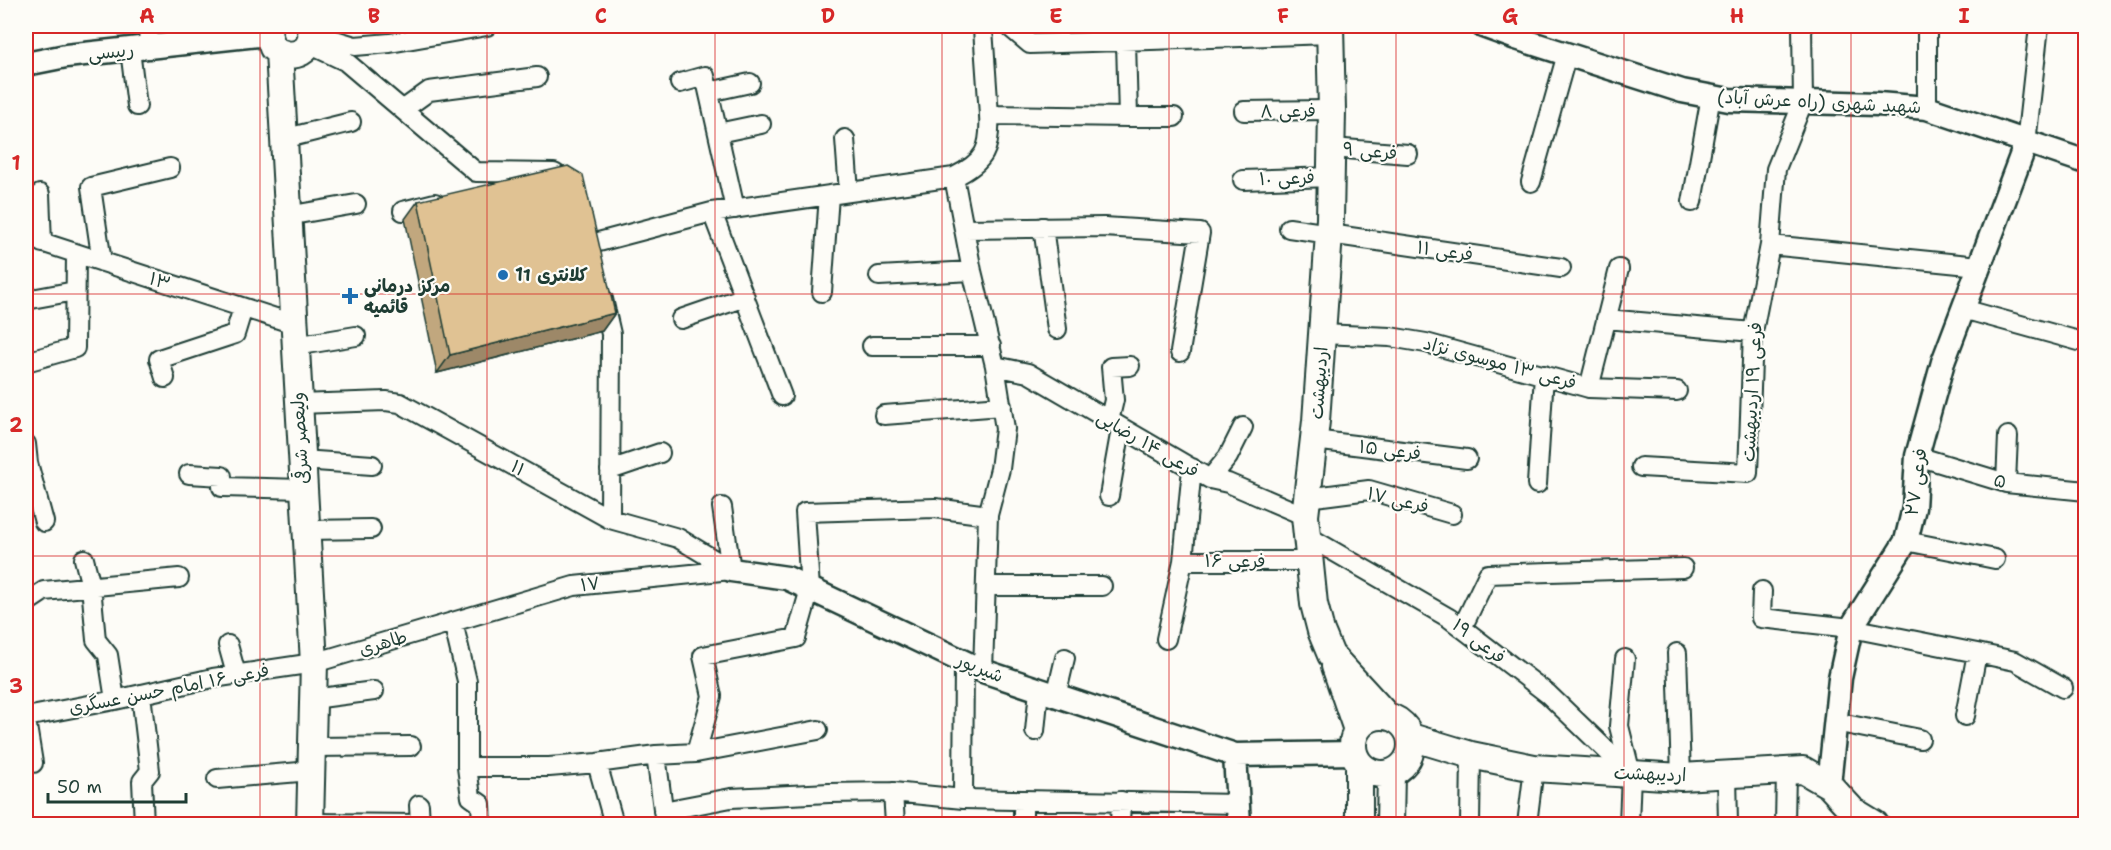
<svg xmlns="http://www.w3.org/2000/svg" width="2111" height="850" viewBox="0 0 2111 850" font-family="'Shantell Sans','Playpen Sans Arabic',sans-serif">
	<style>
		.lines { fill: none; stroke-linecap: round; stroke-linejoin: round }
		.minor-casing { stroke: #1f3d34; stroke-width: 22 }
		.tertiary-casing { stroke: #1f3d34; stroke-width: 27 }
		.secondary-casing { stroke: #1f3d34; stroke-width: 30 }
		.minor { stroke: #fdfcf7; stroke-width: 18 }
		.tertiary { stroke: #fdfcf7; stroke-width: 22 }
		.secondary { stroke: #fdfcf7; stroke-width: 26 }
		.wall { fill: #c1a77e; stroke: #1f3d34; stroke-width: 1.5 }
		.shaded-wall { fill: #9d8867; stroke: #1f3d34; stroke-width: 1.5 }
		.building { fill: #e0c293; stroke: #1f3d34; stroke-width: 1.5 }
		.grid { fill: none; stroke: #d62828; stroke-width: 1.5; stroke-opacity: 0.55 }
		.poi-dot { fill: #1f6fb2; stroke: #fdfcf7; stroke-width: 2 }
		.labels { text-anchor: middle; stroke-width: 4.5; stroke-linejoin: round; paint-order: stroke }
		.street-label { font-size: 18px; fill: #1f3d34; stroke: #fdfcf7 }
		.poi-label { font-size: 18px; font-weight: bold; fill: #1f3d34; stroke: #fdfcf7; text-anchor: start }
		.neatline { fill: none; stroke: #d62828; stroke-width: 2 }
		.grid-label { font-size: 20px; text-anchor: middle; font-weight: bold; fill: #d62828 }
	</style>
	<rect width="100%" height="100%" fill="#fdfcf7"/>
	<filter id="ink" filterUnits="userSpaceOnUse"><feTurbulence type="fractalNoise" baseFrequency=".0167" numOctaves="2"/><feDisplacementMap in="SourceGraphic" scale="12" xChannelSelector="R" yChannelSelector="G"/><feConvolveMatrix kernelMatrix="1 2 1 2 8 2 1 2 1" color-interpolation-filters="sRGB"/></filter>
	<g filter="url(#ink)">
		<g class="lines">
			<g class="minor-casing">
				<path id="minor" d="M 148,26 L 149,48
					M 984,26 L 983,29 L 989,115 L 1128,117
					M 1011,26 L 1011,28 L 1030,44 L 1331,34
					M 1927,26 L 1927,108
					M 312,33 L 355,46 L 390,43 L 487,26
					M 1126,41 L 1128,117 L 1174,117
					M 309,44 L 345,61 L 476,172 L 554,173 L 560,177
					M 130,50 L 137,106
					M 680,83 L 705,76 L 735,209
					M 709,92 L 750,83
					M 404,109 L 429,91 L 537,77
					M 1244,111 L 1332,110
					M 718,133 L 761,124
					M 283,139 L 351,122
					M 845,139 L 849,192
					M 2026,143 L 2039,26
					M 1332,148 L 1408,154
					M 954,177 L 972,271 L 995,366 L 1005,429 L 1000,469 L 988,515 L 983,671
					M 1243,180 L 1332,177
					M 1531,182 L 1567,54
					M 40,194 L 42,243
					M 1692,202 L 1711,96
					M 403,211 L 435,203
					M 712,212 L 782,396
					M 287,216 L 356,204
					M 1043,227 L 1057,329
					M 1289,228 L 1561,268
					M 964,229 L 1104,227 L 1200,233 L 1180,352
					M 26,237 L 294,324
					M 591,244 L 712,212 L 954,177 C 985,162 991,149 989,115
					M 1770,245 L 1979,266
					M 102,262 L 91,187 L 170,168
					M 879,276 L 972,271
					M 822,292 L 829,195
					M 603,299 L 611,334 L 610,519
					M 26,300 L 75,291
					M 1963,309 L 2086,343
					M 681,319 L 745,297
					M 1606,319 L 1753,332
					M 1322,334 L 1390,337 L 1426,343 L 1589,388 L 1677,391
					M 295,346 L 356,336
					M 872,346 L 991,346
					M 26,362 L 75,348 L 76,254
					M 995,366 L 1028,373 L 1210,479 L 1228,483 L 1305,516
					M 165,378 L 159,359 L 235,334 L 243,308
					M 1589,388 L 1619,269
					M 298,404 L 386,401 L 400,403 L 610,519 L 678,538 L 731,570
					M 884,415 L 1002,406
					M 1109,421 L 1114,400 L 1111,367 L 1130,366
					M 1314,440 L 1467,459
					M 26,444 L 28,463 L 44,522
					M 1917,456 L 2006,483 L 2086,491
					M 302,460 L 372,465
					M 1641,467 L 1748,473 L 1753,332 L 1770,245 L 1776,169 L 1803,102 L 1802,26
					M 1192,468 L 1183,561 L 1309,561
					M 610,470 L 660,453
					M 189,474 L 222,476 L 222,487 L 303,489
					M 1210,479 L 1228,457 L 1243,427
					M 2006,483 L 2008,436
					M 1537,484 L 1544,375
					M 1109,496 L 1121,429
					M 1307,498 L 1369,490 L 1452,514
					M 722,507 L 731,570
					M 306,530 L 371,529
					M 1307,536 L 1449,618 L 1548,694 L 1631,774
					M 1906,541 L 1995,559
					M 84,559 L 91,586 L 96,640 L 108,655 L 115,700
					M 987,586 L 1102,586
					M 1762,591 L 1761,618 L 1851,628 L 1977,653 L 1965,716
					M 26,603 L 44,591 L 179,578
					M 453,622 L 467,681 L 467,767 L 471,797 L 481,804 L 482,824
					M 1462,628 L 1488,574 L 1683,568
					M 1166,639 L 1183,561
					M 228,645 L 236,674
					M 1677,653 L 1681,777
					M 1977,653 L 2015,661 L 2063,688
					M 1625,659 L 1619,726 L 1631,774 L 1629,824
					M 141,694 L 150,771 L 142,781 L 144,824
					M 1056,696 L 1065,658
					M 313,699 L 374,691
					M 26,717 L 115,700 L 213,678 L 314,663 L 574,586 L 731,570
					M 26,720 L 33,763
					M 1835,722 L 1920,739
					M 1035,731 L 1039,690
					M 312,747 L 411,746
					M 696,753 L 712,696 L 703,656 L 796,638 L 810,589 L 805,512 L 935,508 L 988,515
					M 656,755 L 696,753 L 818,730
					M 597,763 L 614,824
					M 467,767 L 549,767 L 597,763 L 656,755 L 665,824
					M 1727,774 L 1728,824
					M 217,779 L 311,771
					M 893,792 L 895,824
					M 963,799 L 964,663
					M 663,811 L 731,798 L 829,793 L 893,792 L 963,799 L 1238,804
					M 310,823 L 420,824 L 419,805
					M 1023,824 L 1023,800
					M 1120,824 L 1121,801
					M 1470,824 L 1471,755
					M 1527,824 L 1534,768
					M 1785,824 L 1786,771"/>
			</g>
			<g class="tertiary-casing">
				<path id="tertiary" d="M 1483,26 L 1516,38 L 1682,91 L 1729,100 L 1878,104 L 1927,108 L 2086,162
					M 26,64 L 66,56 L 268,34
					M 731,570 L 787,578 L 983,671 L 1235,755 L 1354,753
					M 1235,755 L 1239,824
					M 1829,785 L 1840,678 L 1851,628 L 1906,541 L 1914,508 L 1917,456 L 1943,362 L 2026,143"/>
			</g>
			<g class="secondary-casing">
				<path id="secondary" d="M 269,26 L 268,34 L 273,48 C 292,63 317,51 310,26
					M 1330,26 L 1332,110 L 1330,219 L 1316,421 L 1305,516 L 1314,604 L 1321,631 L 1331,655 L 1386,715
					M 279,52 L 314,663 L 310,824
					M 1335,666 L 1357,730
					M1353 745a29 29 0 1 1 58 0a29 29 0 1 1-58 0Z
					M 1411,737 L 1471,755 L 1534,768 L 1681,777 L 1803,770 L 1829,785 L 1852,810 L 1875,824
					M 1359,824 L 1359,763
					M 1390,824 L 1391,773"/>
			</g>
			<use href="#minor" class="minor"/>
			<use href="#tertiary" class="tertiary"/>
			<use href="#secondary" class="secondary"/>
		</g>
		<path class="wall" d="M 418,201 L 615,313 L 602,331 L 437,373 L 405,219 Z"/>
		<path class="shaded-wall" d="M 615,313 L 602,331 L 437,373 L 450,355 Z"/>
		<path class="building" d="M 568,166 L 583,175 L 615,313 L 450,355 L 418,201 Z"/>
	</g>
	<path class="grid" d="M 260,26 L 260,824M 487,26 L 487,824M 715,26 L 715,824M 942,26 L 942,824M 1169,26 L 1169,824M 1396,26 L 1396,824M 1624,26 L 1624,824M 1851,26 L 1851,824M 26,294 L 2086,294M 26,556 L 2086,556"/>
	<g class="poi-dot">
		<circle cx="503" cy="275" r="6"/>
		<path d="M347 287h6v6h6v6h-6v6h-6v-6h-6v-6h6z"/>
	</g>
	<g class="labels">
		<g class="street-label">
			<text transform="translate(111 52) rotate(-6)" y="6">رییسی</text>
			<text transform="translate(1819 102) rotate(3)" y="6">شهید شهری (راه عرش آباد)</text>
			<text transform="translate(1288 111) rotate(-1)" y="6">فرعی ۸</text>
			<text transform="translate(1370 151) rotate(5)" y="6">فرعی ۹</text>
			<text transform="translate(1287 178) rotate(-2)" y="6">فرعی ۱۰</text>
			<text transform="translate(1445 251) rotate(8)" y="6">فرعی ۱۱</text>
			<text transform="translate(160 281) rotate(18)" y="6">۱۳</text>
			<text transform="translate(1500 363) rotate(15)" y="6">فرعی ۱‍۳ موسوی نژاد</text>
			<text transform="translate(1319 383) rotate(-86)" y="6">اردیبهشت</text>
			<text transform="translate(1752 392) rotate(-87)" y="6">فرعی ۱۹ اردیبهشت</text>
			<text transform="translate(300 438) rotate(-93)" y="6">ولیعصر شرقی</text>
			<text transform="translate(1148 444) rotate(30)" y="6">فرعی ۱۴ رضایی</text>
			<text transform="translate(1390 450) rotate(7)" y="6">فرعی ۱۵</text>
			<text transform="translate(518 468) rotate(29)" y="6">۱۱</text>
			<text transform="translate(2000 481) rotate(14)" y="6">۵</text>
			<text transform="translate(1916 482) rotate(-82)" y="6">فرعی ۲۷</text>
			<text transform="translate(1398 500) rotate(13)" y="6">فرعی ۱۷</text>
			<text x="1235" y="567">فرعی ۱۶</text>
			<text transform="translate(590 584) rotate(-7)" y="6">۱۷</text>
			<text transform="translate(1479 641) rotate(37)" y="6">فرعی ۱۹</text>
			<text transform="translate(383 643) rotate(-17)" y="6">طاهری</text>
			<text transform="translate(980 668) rotate(22)" y="6">شیرپور</text>
			<text transform="translate(169 689) rotate(-11)" y="6">فرعی ۱۶ امام حسن عسگری</text>
			<text transform="translate(1650 774) rotate(2)" y="6">اردیبهشت</text>
		</g>
		<g class="poi-label">
			<text x="515" y="281">کلانتری 11</text>
			<text x="364" y="292">مرکز درمانی<tspan x="364" dy="21">قائمیه</tspan></text>
		</g>
	</g>
	<rect width="2111" height="850" fill="none" stroke="#fdfcf7" stroke-width="66"/>
	<path d="M48 793v9h138v-9" fill="none" stroke="#1f3d34" stroke-width="3"/>
	<text x="57" y="793" font-size="18" fill="#1f3d34" stroke="#fdfcf7" stroke-width="4.5" paint-order="stroke">50 m</text>
	<rect x="33" y="33" width="2045" height="784" class="neatline"/>
	<g class="grid-label">
		<text x="147" y="23">A</text>
		<text x="374" y="23">B</text>
		<text x="601" y="23">C</text>
		<text x="828" y="23">D</text>
		<text x="1056" y="23">E</text>
		<text x="1283" y="23">F</text>
		<text x="1510" y="23">G</text>
		<text x="1737" y="23">H</text>
		<text x="1964" y="23">I</text>
		<text x="16" y="170">1</text>
		<text x="16" y="432">2</text>
		<text x="16" y="693">3</text>
	</g>
</svg>
